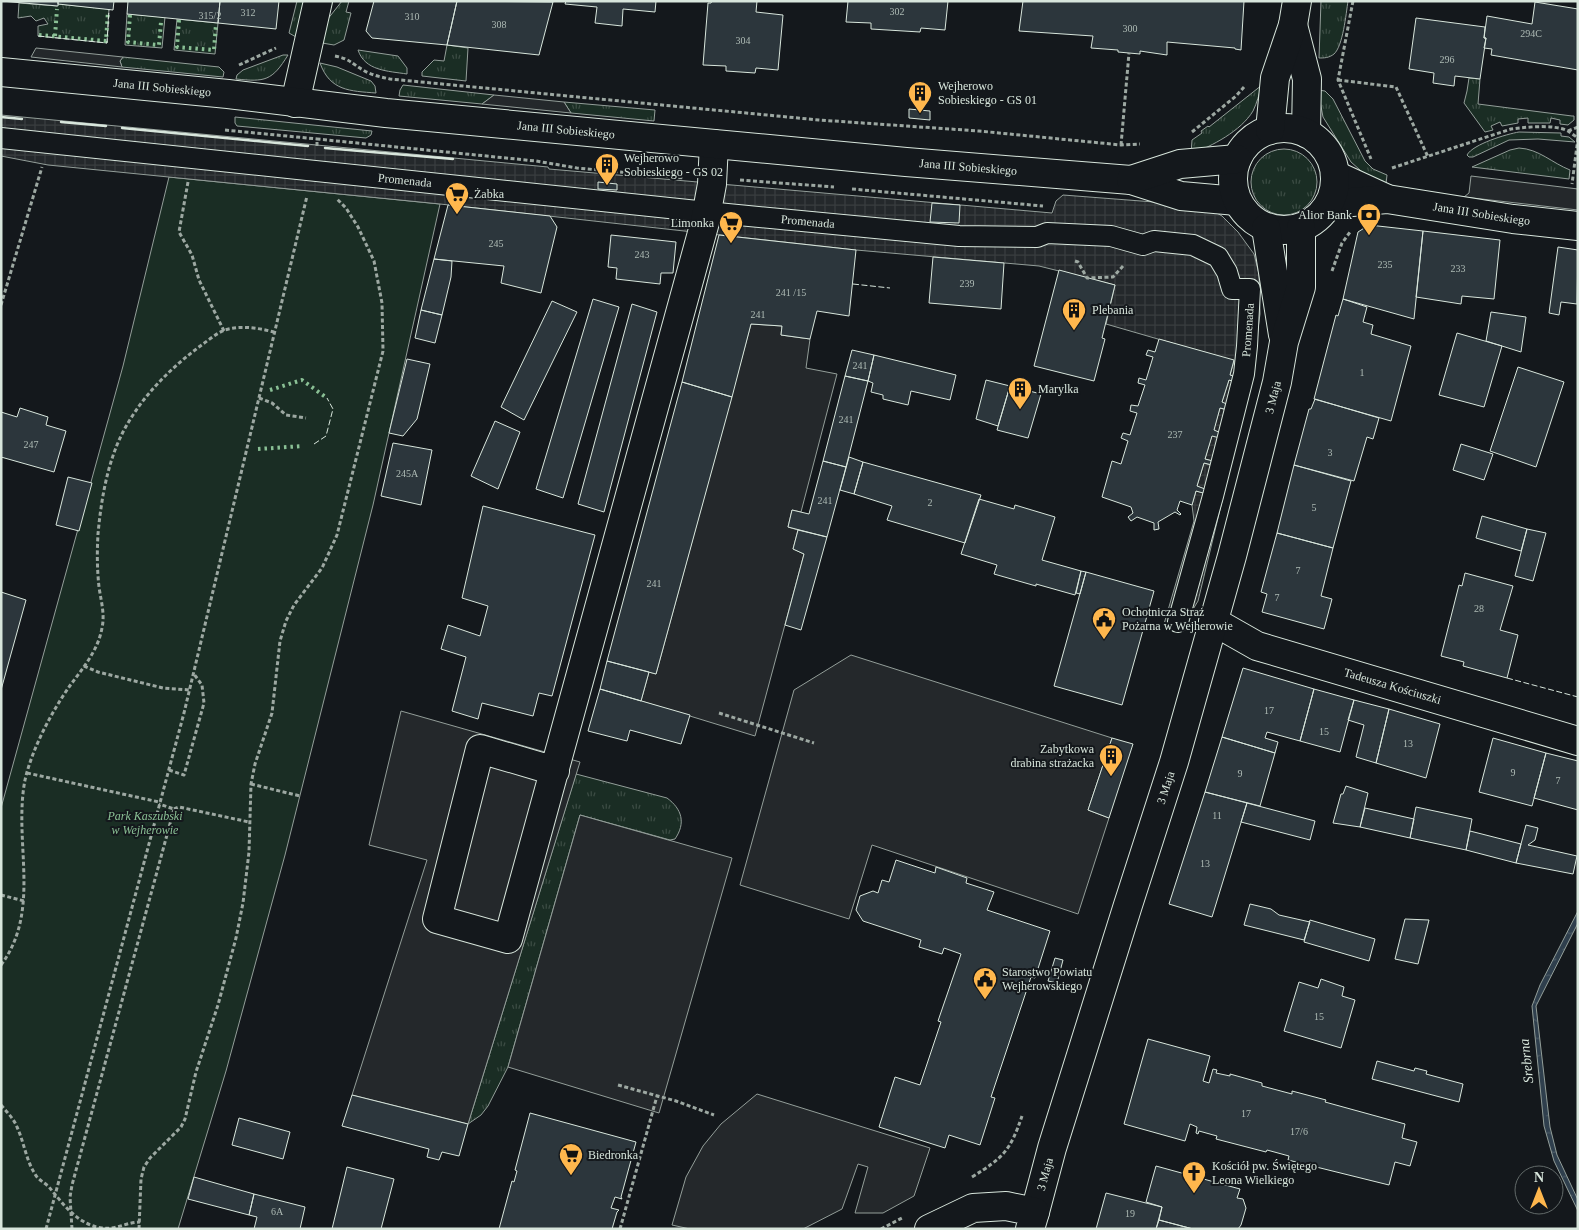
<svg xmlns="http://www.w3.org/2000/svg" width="1579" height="1230" viewBox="0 0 1579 1230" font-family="'Times New Roman',serif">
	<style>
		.grass { fill: url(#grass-tufts); stroke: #939e99 }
		.park { fill: #1a2d24; stroke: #939e99 }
		.parking { fill: #24282b; stroke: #939e99 }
		.plaza { fill: url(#plaza-grid); stroke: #939e99 }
		.water { fill: url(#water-ripples); stroke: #939e99 }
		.building { fill: #2c363c; stroke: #d8e6dc }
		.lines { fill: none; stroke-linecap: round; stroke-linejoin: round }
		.pedestrian-casing { stroke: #d8e6dc; stroke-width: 22 }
		.minor-casing { stroke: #d8e6dc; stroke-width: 30 }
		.tertiary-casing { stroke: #d8e6dc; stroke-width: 30 }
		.secondary-casing { stroke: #d8e6dc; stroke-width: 30 }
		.path { stroke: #9da8a2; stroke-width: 3; stroke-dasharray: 4 2.5; stroke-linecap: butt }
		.pedestrian { stroke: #14181c; stroke-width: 20 }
		.minor { stroke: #14181c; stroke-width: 28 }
		.tertiary { stroke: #14181c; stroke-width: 28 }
		.secondary { stroke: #14181c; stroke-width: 28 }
		.hedge { stroke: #8ac095; stroke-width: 4; stroke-dasharray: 2.5 4; stroke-linecap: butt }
		.fence { stroke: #d8e6dc; stroke-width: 1; stroke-dasharray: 6 2.5; stroke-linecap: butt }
		.wall { stroke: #d8e6dc; stroke-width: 2.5 }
		.labels { text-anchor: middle; stroke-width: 4; stroke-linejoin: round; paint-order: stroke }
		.number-label { font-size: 10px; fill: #adbab4 }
		.poi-label { font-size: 12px; fill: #d8e6dc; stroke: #14181c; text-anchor: start }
		.street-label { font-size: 12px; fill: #d8e6dc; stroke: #14181c }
		.park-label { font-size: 12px; font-style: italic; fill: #8ac095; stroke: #14181c }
		.water-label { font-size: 14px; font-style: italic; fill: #d8e6dc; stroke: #14181c }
	</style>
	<defs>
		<pattern id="grass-tufts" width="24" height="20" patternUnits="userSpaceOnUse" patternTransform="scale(1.25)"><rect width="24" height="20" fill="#1a2d24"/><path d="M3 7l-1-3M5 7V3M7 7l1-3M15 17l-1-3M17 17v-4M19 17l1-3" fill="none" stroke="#3b4b43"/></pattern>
		<pattern id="plaza-grid" width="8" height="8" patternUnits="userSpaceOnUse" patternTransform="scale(1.25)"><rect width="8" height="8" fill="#24282b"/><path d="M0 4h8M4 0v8" fill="none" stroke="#393d3f"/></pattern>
		<pattern id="water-ripples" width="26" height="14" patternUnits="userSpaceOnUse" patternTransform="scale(1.25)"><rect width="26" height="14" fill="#2f3f4d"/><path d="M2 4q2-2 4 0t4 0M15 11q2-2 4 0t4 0" fill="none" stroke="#4c5b66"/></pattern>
	</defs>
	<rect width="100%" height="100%" fill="#14181c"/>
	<path class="grass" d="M 297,1 L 305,1 L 296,37 L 289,33 Z
		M 342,1 L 349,1 L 346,12 L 351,13 L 344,40 L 334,45 L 322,43 L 327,20 Z
		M 1321,1 L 1348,1 C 1346,14 1343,46 1334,54 C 1329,58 1324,58 1319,58 Z
		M 19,3 L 57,6 L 58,4 L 109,9 L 107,43 L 38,36 L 38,26 L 48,24 L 44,18 L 36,21 L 31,16 L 18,18 Z
		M 127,14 L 165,17 L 162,48 L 125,45 Z
		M 177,19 L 218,23 L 215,54 L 174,50 Z
		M 447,45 L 468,48 L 466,81 L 422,76 L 422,72 L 434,60 L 444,61 Z
		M 358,50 L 398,56 L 407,68 L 407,74 C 388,71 365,71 358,50 Z
		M 283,55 L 288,55 C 272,81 265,82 236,79 L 237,75 L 243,70 Z
		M 123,57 L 219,67 L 224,72 L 223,77 L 122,67 L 120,61 Z
		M 320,63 L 337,67 L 371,81 L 375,86 L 376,93 C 350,91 330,91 320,63 Z
		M 1469,78 L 1480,79 L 1478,104 L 1572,116 L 1574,116 L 1574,120 L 1568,125 L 1560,124 L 1560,120 L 1551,118 L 1550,123 L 1528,123 L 1528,118 L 1518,119 L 1518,123 L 1502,126 L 1500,122 L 1491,126 L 1493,130 L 1485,132 L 1464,103 L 1467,91 Z
		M 403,85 L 494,95 L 482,104 L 399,96 L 400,90 Z
		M 1262,85 C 1259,94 1257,103 1253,111 C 1241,131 1212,146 1191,154 L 1192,140 L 1202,133 L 1201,131 L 1208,126 L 1209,127 Z
		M 1318,90 L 1325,91 L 1333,99 L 1365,161 L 1373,169 L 1387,175 L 1386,184 L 1369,178 L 1351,162 L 1323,117 Z
		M 564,102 L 655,110 L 654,121 L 571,113 Z
		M 235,117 L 372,131 L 371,135 L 366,138 L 237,126 L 235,123 Z
		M 1519,132 L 1561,133 L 1561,136 L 1569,137 L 1575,142 L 1538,139 L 1509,140 L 1473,157 L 1469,157 L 1467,155 C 1473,144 1507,134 1519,132 Z
		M 1519,148 C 1539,149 1552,163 1570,170 L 1569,179 L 1472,167 L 1510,150 Z
		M1251 182a33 33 0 1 1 66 0a33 33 0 1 1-66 0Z
		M 576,774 L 667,798 C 682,809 686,823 675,839 L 670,840 L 580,815 L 508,1067 L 488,1106 L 481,1115 L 468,1124 Z"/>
	<path class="park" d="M 169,177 L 440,204 L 373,505 L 285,855 L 226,1071 L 178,1229 L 1,1229 L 1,808 L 123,366 Z"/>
	<path class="parking" d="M 36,48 L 123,57 L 120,61 L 122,67 L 31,57 Z
		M 494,95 L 564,102 L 571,113 L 482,104 Z
		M 1471,176 L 1578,189 L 1578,210 L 1464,197 L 1469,193 Z
		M 751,324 L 782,326 L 781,335 L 810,339 L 806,368 L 837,374 L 801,512 L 792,510 L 788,527 L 798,530 L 793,549 L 804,554 L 755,736 L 641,701 L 649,672 L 656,674 Z
		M 851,655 L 1112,738 L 1088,810 L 1109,818 L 1078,914 L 872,845 L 849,919 L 740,885 L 794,690 Z
		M 401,711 L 580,762 L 468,1124 L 352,1095 L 427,860 L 369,845 Z
		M 580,815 L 732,858 L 659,1113 L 508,1067 Z
		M 757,1094 L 930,1148 L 914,1196 L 883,1213 L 855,1213 L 868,1167 L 858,1164 L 842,1209 L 803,1229 L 690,1229 L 672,1225 L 686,1177 L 703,1146 L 721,1124 Z"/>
	<path class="plaza" d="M 1,115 L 548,167 L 549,169 L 1052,213 L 1056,201 L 1063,195 L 1193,205 L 1212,210 L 1222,216 L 1238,232 L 1254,254 L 1259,274 L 1260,314 L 1251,381 L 1198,601 L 1189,616 L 1169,624 L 1164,624 L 1194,521 L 1192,505 L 1196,491 L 1204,493 L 1204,489 L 1197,486 L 1204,463 L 1211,465 L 1212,461 L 1205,459 L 1220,408 L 1227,410 L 1222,402 L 1229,380 L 1235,382 L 1230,375 L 1234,361 L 1106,324 L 1115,285 L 1039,266 L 856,250 L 440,204 L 48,165 L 1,156 Z"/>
	<path class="water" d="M 1578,911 L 1578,923 L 1536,1006 L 1550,1127 L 1557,1155 L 1578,1200 L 1578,1211 L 1554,1161 L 1544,1126 L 1532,1006 L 1540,985 Z"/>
	<path class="building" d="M 1,1 L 58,1 L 58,6 Z
		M 58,1 L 114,1 L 113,10 L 58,4 Z
		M 128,1 L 220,1 L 218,23 L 127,14 Z
		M 220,1 L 279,1 L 276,29 L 218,23 Z
		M 374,1 L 457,1 L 447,45 L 372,38 L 366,31 Z
		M 457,1 L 553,2 L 539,55 L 447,45 Z
		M 566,1 L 656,1 L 655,12 L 623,9 L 622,26 L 595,23 L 597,7 L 565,4 Z
		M 712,1 L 757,1 L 756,12 L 783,15 L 778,70 L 756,68 L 755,73 L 726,71 L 726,66 L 703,65 L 708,3 L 711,3 Z
		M 848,1 L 948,1 L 945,30 L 921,28 L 920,32 L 871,29 L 871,23 L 846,22 Z
		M 1023,1 L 1244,1 L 1241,50 L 1235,49 L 1235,48 L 1167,42 L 1167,55 L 1140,51 L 1140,54 L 1118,52 L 1118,50 L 1091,48 L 1093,36 L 1019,31 Z
		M 1535,2 L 1578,9 L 1578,70 L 1491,55 L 1492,49 L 1484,48 L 1486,38 L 1484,38 L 1487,16 L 1532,24 Z
		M 1416,18 L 1485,27 L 1484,38 L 1486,38 L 1480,79 L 1455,76 L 1454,86 L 1433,83 L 1434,73 L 1409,69 Z
		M 909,109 L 930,111 L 930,120 L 909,118 Z
		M 598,182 L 617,184 L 617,190 L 598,189 Z
		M 932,203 L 960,205 L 959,223 L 930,222 Z
		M 448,205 L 550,216 L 557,227 L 541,293 L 501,283 L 504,266 L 434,259 Z
		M 1369,225 L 1423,231 L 1414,319 L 1343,299 L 1358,232 Z
		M 1423,231 L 1500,240 L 1494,299 L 1462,296 L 1461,304 L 1416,297 Z
		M 611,235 L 676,242 L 673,273 L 661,273 L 660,284 L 616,279 L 617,268 L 608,267 Z
		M 719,235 L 856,250 L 849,316 L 817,311 L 810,339 L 781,335 L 782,326 L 751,324 L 732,397 L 682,382 Z
		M 1558,247 L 1578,250 L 1577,304 L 1561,302 L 1559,315 L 1549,313 Z
		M 933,257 L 1004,263 L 1001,309 L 929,303 Z
		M 434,259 L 452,261 L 451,277 L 442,315 L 421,310 Z
		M 1059,270 L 1115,285 L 1102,338 L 1105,339 L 1094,381 L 1034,366 Z
		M 593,299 L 619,307 L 563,498 L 536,489 Z
		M 1343,299 L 1367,307 L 1363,322 L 1373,325 L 1371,334 L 1411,346 L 1391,421 L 1314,399 L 1336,315 L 1338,316 Z
		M 552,301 L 577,312 L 524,420 L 501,407 Z
		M 632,304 L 657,312 L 604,512 L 578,504 Z
		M 421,310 L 442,315 L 435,343 L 415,338 Z
		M 1491,312 L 1526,317 L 1521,352 L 1486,341 Z
		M 1457,333 L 1502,346 L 1484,407 L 1439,395 Z
		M 1159,339 L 1234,360 L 1230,375 L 1237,377 L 1235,382 L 1229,380 L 1222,402 L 1229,405 L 1228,410 L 1220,408 L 1214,430 L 1221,433 L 1220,438 L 1212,436 L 1205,459 L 1213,461 L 1212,465 L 1204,463 L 1197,486 L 1205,489 L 1203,493 L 1196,491 L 1192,505 L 1180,501 L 1177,510 L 1181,514 L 1180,515 L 1175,512 L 1158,522 L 1159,529 L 1154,530 L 1154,523 L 1137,517 L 1131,521 L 1128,517 L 1133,513 L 1131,507 L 1102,497 L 1112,461 L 1121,464 L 1128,441 L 1121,438 L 1123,433 L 1130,435 L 1137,413 L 1130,411 L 1131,405 L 1138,406 L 1145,385 L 1138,383 L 1139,378 L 1146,380 L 1153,357 L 1146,355 L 1148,350 L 1155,352 Z
		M 852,350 L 874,355 L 868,381 L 845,376 Z
		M 874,355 L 956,375 L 950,400 L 911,391 L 908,405 L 883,399 L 883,395 L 871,392 L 873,383 L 868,381 Z
		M 407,359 L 430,364 L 417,419 L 403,436 L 389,433 Z
		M 1518,367 L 1564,382 L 1536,467 L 1490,451 Z
		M 845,376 L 868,381 L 846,467 L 823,461 Z
		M 986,380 L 1010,386 L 998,426 L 976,419 Z
		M 682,382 L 732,397 L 656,674 L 607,661 Z
		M 1010,386 L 1041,394 L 1028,438 L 997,430 Z
		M 1315,399 L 1379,418 L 1373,439 L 1367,437 L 1354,481 L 1294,465 L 1309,409 L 1311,409 Z
		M 20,408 L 48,417 L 46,425 L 66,431 L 54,472 L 1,457 L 1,412 L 17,417 Z
		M 495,421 L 520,432 L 498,489 L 471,476 Z
		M 393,443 L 432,450 L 421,505 L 381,496 Z
		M 1461,444 L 1493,454 L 1484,480 L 1453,470 Z
		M 849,457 L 863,462 L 854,494 L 840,490 Z
		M 823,461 L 846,467 L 827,537 L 788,527 L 792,510 L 809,514 Z
		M 863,462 L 981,495 L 965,543 L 887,520 L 892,506 L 854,494 Z
		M 1294,465 L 1351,481 L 1333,548 L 1277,533 Z
		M 68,477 L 92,483 L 79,531 L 56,525 Z
		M 979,499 L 1014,509 L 1015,505 L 1055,517 L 1042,560 L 1081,571 L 1075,595 L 1036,584 L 1036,586 L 994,574 L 997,565 L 961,554 Z
		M 483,506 L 595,535 L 552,696 L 539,693 L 533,716 L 482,703 L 478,719 L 452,711 L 466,657 L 441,649 L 448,625 L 480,636 L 488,606 L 462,598 Z
		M 1482,516 L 1527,529 L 1521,551 L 1476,538 Z
		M 1527,529 L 1546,533 L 1533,581 L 1515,576 Z
		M 798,530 L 827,537 L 801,630 L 785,625 L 804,554 L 793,549 Z
		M 1277,533 L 1333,548 L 1321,596 L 1332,599 L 1324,629 L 1262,612 L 1267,594 L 1261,592 Z
		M 1081,571 L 1086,572 L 1080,594 L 1076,593 Z
		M 1086,572 L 1154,591 L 1122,705 L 1054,686 Z
		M 1465,573 L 1513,586 L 1500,630 L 1518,635 L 1507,678 L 1463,666 L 1464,662 L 1441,656 L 1459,585 L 1462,586 Z
		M 1,592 L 26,600 L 1,690 Z
		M 607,661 L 649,672 L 641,701 L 600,689 Z
		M 1243,668 L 1314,689 L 1300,741 L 1267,732 L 1265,738 L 1278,742 L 1275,753 L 1222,737 Z
		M 600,689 L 690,715 L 681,744 L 630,730 L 627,741 L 588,731 Z
		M 1314,689 L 1354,700 L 1340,752 L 1300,741 Z
		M 1354,700 L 1389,709 L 1376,763 L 1356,757 L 1364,725 L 1348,720 Z
		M 1389,709 L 1440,724 L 1426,778 L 1376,763 Z
		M 1222,737 L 1275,753 L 1260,806 L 1205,792 Z
		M 1112,738 L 1133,744 L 1109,818 L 1088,810 Z
		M 1493,738 L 1546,753 L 1532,806 L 1479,792 Z
		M 1546,753 L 1578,761 L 1578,810 L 1534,798 Z
		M 1346,786 L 1368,793 L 1360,827 L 1333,823 L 1341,794 L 1343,794 Z
		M 1205,792 L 1247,803 L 1212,917 L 1169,904 Z
		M 1247,803 L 1315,821 L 1310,840 L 1241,822 Z
		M 1416,807 L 1472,819 L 1466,850 L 1410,838 Z
		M 1365,808 L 1414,819 L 1410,838 L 1360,827 Z
		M 1526,825 L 1538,828 L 1535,840 L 1528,845 L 1577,856 L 1573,874 L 1516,863 Z
		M 1470,831 L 1521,844 L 1516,863 L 1466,850 Z
		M 896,860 L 935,873 L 936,867 L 967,878 L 966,883 L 994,892 L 987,910 L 1050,931 L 1035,978 L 1031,977 L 991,1097 L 995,1098 L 980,1145 L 949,1135 L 945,1148 L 879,1127 L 895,1077 L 920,1085 L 941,1022 L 938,1021 L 961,954 L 944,948 L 942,954 L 919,947 L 921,940 L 863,921 L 856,910 L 860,896 L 873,891 L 878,893 L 882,880 L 889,882 Z
		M 1250,904 L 1271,909 L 1279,915 L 1310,922 L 1304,940 L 1244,925 Z
		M 1405,919 L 1429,920 L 1418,964 L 1395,959 Z
		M 1310,920 L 1375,939 L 1369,961 L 1304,942 Z
		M 1055,958 L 1063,960 L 1057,983 L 1048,981 Z
		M 1321,979 L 1344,987 L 1342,996 L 1355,1000 L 1341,1048 L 1284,1031 L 1299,982 L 1318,988 Z
		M 1148,1039 L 1210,1056 L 1203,1081 L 1209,1083 L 1213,1069 L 1217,1070 L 1216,1073 L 1230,1076 L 1230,1074 L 1262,1083 L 1262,1086 L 1292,1094 L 1292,1091 L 1326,1100 L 1325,1102 L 1405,1124 L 1402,1138 L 1417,1142 L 1410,1166 L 1395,1162 L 1389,1185 L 1288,1160 L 1289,1156 L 1267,1150 L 1266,1152 L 1216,1139 L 1217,1136 L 1199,1131 L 1198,1134 L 1196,1133 L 1197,1127 L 1190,1124 L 1185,1141 L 1124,1124 Z
		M 1377,1061 L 1414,1071 L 1415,1068 L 1427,1071 L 1426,1074 L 1463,1084 L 1459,1102 L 1372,1079 Z
		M 352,1095 L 468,1124 L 459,1156 L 442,1152 L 439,1160 L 427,1157 L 429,1149 L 342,1126 Z
		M 530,1113 L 636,1142 L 621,1197 L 622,1199 L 615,1197 L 611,1208 L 619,1210 L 617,1212 L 612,1229 L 499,1229 L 512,1181 L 514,1182 L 517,1171 L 515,1170 Z
		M 239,1118 L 290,1132 L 283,1159 L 232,1145 Z
		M 1156,1166 L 1240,1189 L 1237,1198 L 1243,1199 L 1246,1208 L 1241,1225 L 1238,1229 L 1193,1229 L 1159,1220 L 1162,1207 L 1146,1202 Z
		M 347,1167 L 394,1179 L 381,1229 L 332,1229 Z
		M 194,1177 L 254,1194 L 249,1215 L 188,1199 Z
		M 1106,1193 L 1162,1207 L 1156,1229 L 1096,1229 Z
		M 254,1194 L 305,1207 L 300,1229 L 254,1229 L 257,1217 L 249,1215 Z
		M 1159,1220 L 1193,1229 L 1156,1229 Z"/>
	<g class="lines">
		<g class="pedestrian-casing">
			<g id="pedestrian">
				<path id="s1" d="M 1,138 L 707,212 L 959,236 L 1037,237 L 1047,233 L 1111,236 L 1143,245 L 1154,241 L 1193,245 L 1218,257 L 1227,272 L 1232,289 L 1250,289 L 1247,346 L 1244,374 L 1213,496 L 1178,622"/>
			</g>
		</g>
		<g class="minor-casing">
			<g id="minor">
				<path d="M 295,103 L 318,1"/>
				<path d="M 1335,175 L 1385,198"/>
				<path id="s2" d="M 1329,204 L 1387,199 L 1513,219 L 1578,226"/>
				<path d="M 555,771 L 480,749 L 437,919 L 508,939 L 705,222 L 712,184 L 714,144"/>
			</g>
		</g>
		<g class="tertiary-casing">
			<g id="tertiary">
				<path d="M 1293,25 L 1307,79 L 1306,133"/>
				<path id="s3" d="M 1,72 L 228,94 L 386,113 L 906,162 L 1131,180 L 1181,196 L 1237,201"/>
				<circle cx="1284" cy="179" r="51"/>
				<path d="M 1270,130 L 1275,78 L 1293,25 L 1297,1"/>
				<path d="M 1131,180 L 1180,164 L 1237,159"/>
				<path d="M 1266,228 L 1283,335"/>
				<path id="s4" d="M 1213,621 L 1257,646 L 1578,741"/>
				<path id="s5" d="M 1035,1212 L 1052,1148 L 1128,905 L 1174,762 L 1232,556 L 1277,382 L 1284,342 L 1301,287 L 1301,228"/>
			</g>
		</g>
		<g class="secondary-casing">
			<path id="secondary" d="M 929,1229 L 973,1208 L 1006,1206 L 1035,1212 L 1030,1229"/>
		</g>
		<path class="path" d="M 1353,1 L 1338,80 L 1371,159
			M 335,56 C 350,59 351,63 363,70 C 371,75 381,77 390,79 L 819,120 L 979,131 L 1121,145 L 1140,144
			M 239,65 L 276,48
			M 1338,80 L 1396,87 L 1428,157
			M 225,130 L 317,139
			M 1568,131 L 1578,127
			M 1192,132 L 1236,96 L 1244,87
			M 1121,145 L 1129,53
			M 317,146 L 317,139 L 536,161 L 577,168 L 684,178
			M 1392,168 L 1511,129 C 1526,127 1554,124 1568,131 C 1571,133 1575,136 1578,138 L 1572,184
			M 740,180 L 834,187
			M 188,182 L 179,232 L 192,255 L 199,280 L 224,331
			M 852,189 L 1043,206
			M 1075,261 L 1078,262 L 1087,278 L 1113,277 L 1123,266
			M 1332,271 L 1342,243 L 1350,232
			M 1,305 L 42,167
			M 259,398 L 272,403 L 286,415 L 306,418
			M 84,666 L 98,672 L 163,688 L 190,690
			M 719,713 L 814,743
			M 169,770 L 184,775 L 204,703 L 202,685 L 194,674
			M 27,773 L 159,802
			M 251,784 L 300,796
			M 174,809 L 179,807 L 249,822
			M 1,895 L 24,901
			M 1,965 C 42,910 13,842 25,780 C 32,749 51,713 69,687 C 82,669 98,651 102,628 C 105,614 101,601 99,587 C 97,569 97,551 98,534 C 101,501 107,464 122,434 C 140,398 170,368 203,344 C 210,339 217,333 225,330 C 241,325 258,328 274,332
			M 618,1085 L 676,1101 L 714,1115
			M 1,1105 C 7,1112 14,1119 17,1127 C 24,1142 26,1160 35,1174 C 38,1180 44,1182 49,1187 C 63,1204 78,1225 102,1228 C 116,1230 127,1222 140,1222
			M 972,1177 C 1004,1157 1010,1151 1022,1116
			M 46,1229 L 184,713 L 307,196
			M 72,1229 L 70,1197 L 72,1185 L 174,809 L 159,804
			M 139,1229 L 141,1179 L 144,1167 L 150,1158 L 181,1127 L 185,1119 L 196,1072 L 218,1005 L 236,938 L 243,903 L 249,852 L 251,784 L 255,764 L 272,713 L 280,641 L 286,621 L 294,605 L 322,568 L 337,535 L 383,351 L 382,303 L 374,261 L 358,227 L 346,208 L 337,199
			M 620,1229 L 657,1096
			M 881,1229 L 902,1218"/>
		<use href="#pedestrian" class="pedestrian"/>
		<use href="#minor" class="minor"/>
		<use href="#tertiary" class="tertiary"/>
		<use href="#secondary" class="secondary"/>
		<path class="hedge" d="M 130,15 L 128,42 L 159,45 L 161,22
			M 179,20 L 177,47 L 214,50 L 216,24
			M 39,35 L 106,41 L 108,11
			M 55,36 L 57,9
			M 270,390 L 302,380 L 327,398
			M 258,449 L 303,446"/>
		<path class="fence" d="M 38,36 L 107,43 L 109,9
			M 853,284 L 890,288
			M 314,444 L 326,436 L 333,409 L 327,398
			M 1507,678 L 1578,697"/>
		<path class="wall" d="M 1,117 L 22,119
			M 61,122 L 106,126
			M 122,128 L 308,146
			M 325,148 L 453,159"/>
	</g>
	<defs>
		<g id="building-pin" transform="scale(1.25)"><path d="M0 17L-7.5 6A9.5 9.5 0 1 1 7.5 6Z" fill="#ffb74d" stroke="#14181c"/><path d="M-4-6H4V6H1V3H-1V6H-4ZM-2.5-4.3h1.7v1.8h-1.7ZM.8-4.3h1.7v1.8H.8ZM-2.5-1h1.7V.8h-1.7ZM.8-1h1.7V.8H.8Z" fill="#111"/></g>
		<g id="supermarket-pin" transform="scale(1.25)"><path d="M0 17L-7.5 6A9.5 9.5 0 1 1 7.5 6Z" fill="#ffb74d" stroke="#14181c"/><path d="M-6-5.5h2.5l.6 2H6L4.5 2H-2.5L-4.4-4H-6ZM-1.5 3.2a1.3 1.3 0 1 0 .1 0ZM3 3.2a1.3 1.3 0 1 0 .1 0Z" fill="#111"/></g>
		<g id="bank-pin" transform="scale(1.25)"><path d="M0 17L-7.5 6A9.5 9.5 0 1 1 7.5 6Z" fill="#ffb74d" stroke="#14181c"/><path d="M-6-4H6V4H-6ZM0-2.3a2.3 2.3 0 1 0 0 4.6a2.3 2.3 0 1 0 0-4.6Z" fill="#111"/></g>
		<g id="civic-pin" transform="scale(1.25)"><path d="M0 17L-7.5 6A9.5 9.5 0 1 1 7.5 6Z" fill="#ffb74d" stroke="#14181c"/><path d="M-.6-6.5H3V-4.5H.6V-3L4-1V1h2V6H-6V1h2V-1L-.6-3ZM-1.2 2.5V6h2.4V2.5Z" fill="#111"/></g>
		<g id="church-pin" transform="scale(1.25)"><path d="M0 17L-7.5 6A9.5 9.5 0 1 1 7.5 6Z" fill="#ffb74d" stroke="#14181c"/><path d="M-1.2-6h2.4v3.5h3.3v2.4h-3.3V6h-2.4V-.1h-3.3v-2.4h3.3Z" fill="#111"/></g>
	</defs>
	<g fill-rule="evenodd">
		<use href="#building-pin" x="920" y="93"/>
		<use href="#building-pin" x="607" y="165"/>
		<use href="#supermarket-pin" x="457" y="194"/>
		<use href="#bank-pin" x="1369" y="215"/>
		<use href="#supermarket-pin" x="731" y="223"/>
		<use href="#building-pin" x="1074" y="310"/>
		<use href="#building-pin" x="1020" y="389"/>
		<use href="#civic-pin" x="1104" y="619"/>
		<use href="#building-pin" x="1111" y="756"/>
		<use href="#civic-pin" x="985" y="979"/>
		<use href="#supermarket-pin" x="571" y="1155"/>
		<use href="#church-pin" x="1194" y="1173"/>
	</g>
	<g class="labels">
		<g class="number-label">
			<text x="897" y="15">302</text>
			<text x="248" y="16">312</text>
			<text x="210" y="19">315/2</text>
			<text x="412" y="20">310</text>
			<text x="499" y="28">308</text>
			<text x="1130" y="32">300</text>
			<text x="1531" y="37">294C</text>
			<text x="743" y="44">304</text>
			<text x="1447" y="63">296</text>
			<text x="496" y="247">245</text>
			<text x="642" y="258">243</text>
			<text x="1385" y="268">235</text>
			<text x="1458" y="272">233</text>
			<text x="967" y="287">239</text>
			<text x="791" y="296">241 /15</text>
			<text x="758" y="318">241</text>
			<text x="860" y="369">241</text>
			<text x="1362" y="376">1</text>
			<text x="846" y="423">241</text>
			<text x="1175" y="438">237</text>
			<text x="31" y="448">247</text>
			<text x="1330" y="456">3</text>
			<text x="407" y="477">245A</text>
			<text x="825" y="504">241</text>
			<text x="930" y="506">2</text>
			<text x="1314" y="511">5</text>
			<text x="1298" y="574">7</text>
			<text x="654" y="587">241</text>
			<text x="1277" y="601">7</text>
			<text x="1479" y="612">28</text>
			<text x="1269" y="714">17</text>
			<text x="1324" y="735">15</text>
			<text x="1408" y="747">13</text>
			<text x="1513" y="776">9</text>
			<text x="1240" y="777">9</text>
			<text x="1558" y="784">7</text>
			<text x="1217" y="819">11</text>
			<text x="1205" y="867">13</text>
			<text x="1319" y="1020">15</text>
			<text x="1246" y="1117">17</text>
			<text x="1299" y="1135">17/6</text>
			<text x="277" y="1215">6A</text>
			<text x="1130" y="1217">19</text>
		</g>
		<g class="poi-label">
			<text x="938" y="90">Wejherowo<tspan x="938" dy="14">Sobieskiego - GS 01</tspan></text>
			<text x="624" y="162">Wejherowo<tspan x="624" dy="14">Sobieskiego - GS 02</tspan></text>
			<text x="474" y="198">Żabka</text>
			<text x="1352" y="219" text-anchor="end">Alior Bank</text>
			<text x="714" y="227" text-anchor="end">Limonka</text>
			<text x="1092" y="314">Plebania</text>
			<text x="1038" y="393">Marylka</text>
			<text x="1122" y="616">Ochotnicza Straż<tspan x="1122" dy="14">Pożarna w Wejherowie</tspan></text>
			<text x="1094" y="753" text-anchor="end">Zabytkowa<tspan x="1094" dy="14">drabina strażacka</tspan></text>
			<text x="1002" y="976">Starostwo Powiatu<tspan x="1002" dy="14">Wejherowskiego</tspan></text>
			<text x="588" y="1159">Biedronka</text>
			<text x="1212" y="1170">Kościół pw. Świętego<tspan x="1212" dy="14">Leona Wielkiego</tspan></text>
		</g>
		<g class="street-label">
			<text dy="4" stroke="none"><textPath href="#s3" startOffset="162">Jana III Sobieskiego</textPath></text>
			<text dy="4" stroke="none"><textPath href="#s3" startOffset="568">Jana III Sobieskiego</textPath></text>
			<text dy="4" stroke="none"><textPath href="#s3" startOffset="972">Jana III Sobieskiego</textPath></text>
			<text dy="4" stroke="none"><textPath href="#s1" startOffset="406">Promenada</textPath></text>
			<text dy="4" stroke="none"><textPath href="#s2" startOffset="154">Jana III Sobieskiego</textPath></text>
			<text dy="4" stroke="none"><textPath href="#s1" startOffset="811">Promenada</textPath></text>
			<text transform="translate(1248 330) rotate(-86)" y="4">Promenada</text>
			<text dy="4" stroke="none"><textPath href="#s5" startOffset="849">3 Maja</textPath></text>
			<text dy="4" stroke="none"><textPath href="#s4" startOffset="192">Tadeusza Kościuszki</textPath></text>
			<text dy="4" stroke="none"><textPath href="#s5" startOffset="444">3 Maja</textPath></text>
			<text dy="4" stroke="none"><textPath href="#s5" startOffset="39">3 Maja</textPath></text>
		</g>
		<g class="park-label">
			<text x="145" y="820">Park Kaszubski<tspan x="145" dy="14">w Wejherowie</tspan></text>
		</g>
		<g class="water-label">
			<text transform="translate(1526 1061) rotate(-96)" y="5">Srebrna</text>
		</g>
	</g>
	<rect width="1579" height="1230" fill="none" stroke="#d8e6dc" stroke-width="5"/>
	<g transform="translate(1539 1190)"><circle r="24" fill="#14181c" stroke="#626a69"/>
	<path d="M0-4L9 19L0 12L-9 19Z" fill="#ffb74d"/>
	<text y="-8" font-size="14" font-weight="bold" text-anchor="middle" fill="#d8e6dc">N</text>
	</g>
</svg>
